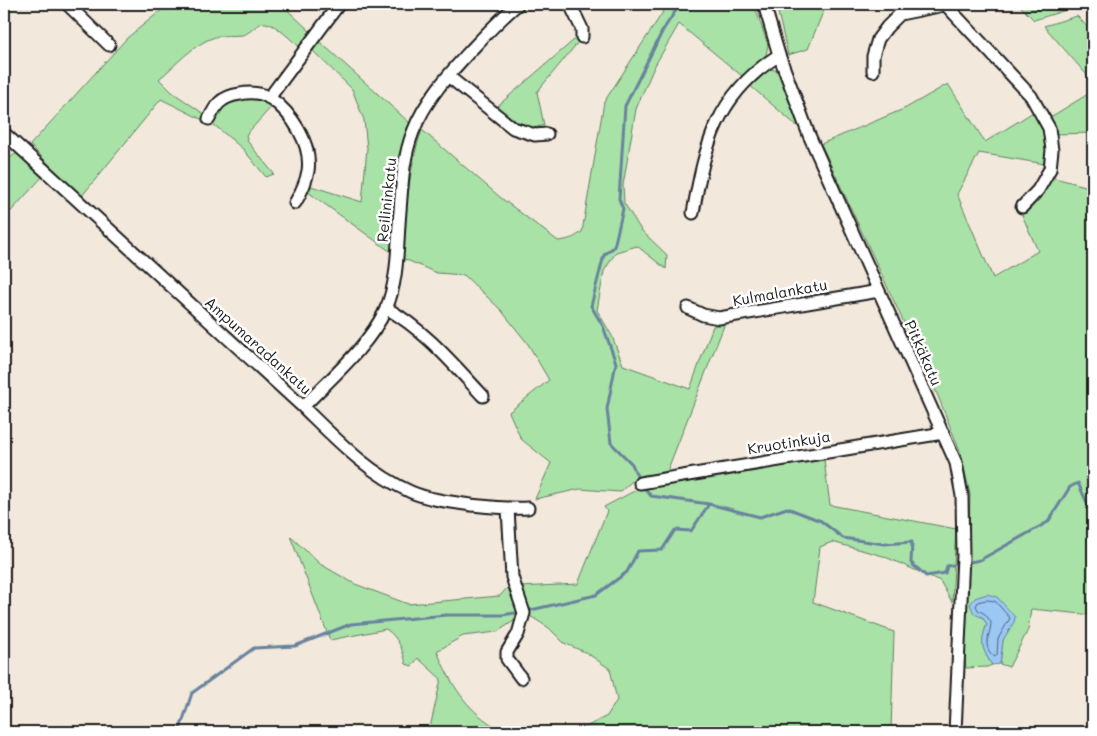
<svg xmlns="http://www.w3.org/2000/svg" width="1097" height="736" viewBox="0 0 1097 736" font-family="Mali,sans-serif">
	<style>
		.green { fill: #a8e2a7; stroke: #627f62 }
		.water { fill: #9bc7f5; stroke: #68839e }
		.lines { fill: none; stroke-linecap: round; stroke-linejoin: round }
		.shore { stroke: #4f6073; stroke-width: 1 }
		.stream { stroke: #68839e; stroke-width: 3 }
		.minor-casing { stroke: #1c1c1c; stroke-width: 15 }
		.minor { stroke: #fff; stroke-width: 11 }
		.labels { text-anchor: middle; stroke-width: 5; stroke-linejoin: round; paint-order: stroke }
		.street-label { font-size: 15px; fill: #1c1c1c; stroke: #fff }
	</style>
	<rect width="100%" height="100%" fill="#f2e8db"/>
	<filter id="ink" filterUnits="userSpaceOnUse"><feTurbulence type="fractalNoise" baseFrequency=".02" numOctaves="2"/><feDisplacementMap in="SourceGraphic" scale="10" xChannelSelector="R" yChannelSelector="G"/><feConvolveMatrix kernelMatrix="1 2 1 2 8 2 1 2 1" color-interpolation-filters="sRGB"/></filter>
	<g filter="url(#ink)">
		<path class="green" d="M 169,4 L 281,4 L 312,33 L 301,48 C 293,42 276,24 266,23 C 256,22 251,34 242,35 C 233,36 224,35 215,37 C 193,44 176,65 159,79 L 172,92 L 204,114 L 203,120 L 161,99 L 81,197 L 30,145 L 127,38 Z
			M 654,4 L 754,4 L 768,45 L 766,55 L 742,76 L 679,24 L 654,67 L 636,109 L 623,185 L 624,203 L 641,230 L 667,255 L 666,269 L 637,246 L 616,252 L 604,271 L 597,310 L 612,336 L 623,365 L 690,389 L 713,326 L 725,323 L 666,474 L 632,481 L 620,492 L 580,489 L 535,499 L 551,463 L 521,439 L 509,412 L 549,380 L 528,344 L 501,310 L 464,275 L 437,273 L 402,258 C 407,215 407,171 422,130 L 501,198 L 558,241 C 568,240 574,238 582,232 L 604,102 L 663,12 Z
			M 776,4 L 829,4 L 825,7 L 808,49 L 788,55 Z
			M 1018,4 L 1061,4 L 1066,10 L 1034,20 Z
			M 1077,16 L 1093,33 L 1093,82 L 1044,26 Z
			M 318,40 L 411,124 L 398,175 L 391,252 L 308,192 L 311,186 L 362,202 L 367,148 L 364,120 L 352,89 L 311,49 Z
			M 574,40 L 579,41 L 537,92 L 544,125 L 531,129 L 520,126 L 494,109 Z
			M 771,69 L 777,71 L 780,75 L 803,131 L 748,84 L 763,71 Z
			M 948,84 L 985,142 L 1035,111 L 1045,127 L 1047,146 L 1045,164 L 979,153 L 957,194 L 993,278 L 1038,251 L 1022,215 L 1039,197 L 1051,177 L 1093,188 L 1093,615 L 1031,609 L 1028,630 L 1009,667 L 1000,664 L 1003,640 L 1009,628 L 1002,603 L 997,597 L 982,617 L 987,624 C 980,642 982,649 992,665 L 987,667 L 966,668 L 964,651 L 968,591 L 970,494 L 961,454 L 938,396 L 821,144 L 906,108 Z
			M 1093,91 L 1093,133 L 1056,134 L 1049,118 Z
			M 236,98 L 257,98 L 273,105 L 246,135 L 248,142 L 274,174 L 266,177 L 243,149 L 213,124 C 218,112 223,103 236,98 Z
			M 18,152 L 43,176 L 4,219 L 4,162 Z
			M 824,460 L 830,505 L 956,529 L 952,602 L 940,581 L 883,556 L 832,542 L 820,547 L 813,602 L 894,632 L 891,732 L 576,732 L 607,716 L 617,700 L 610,669 L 587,653 L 564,643 L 549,628 L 527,614 L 520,587 L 578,584 L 607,511 L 604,507 L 640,488 Z
			M 290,536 L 320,564 L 355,584 L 408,604 L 500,596 L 507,588 L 512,588 L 520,617 L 497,632 L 463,636 L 437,651 C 448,678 463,705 488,722 C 495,728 508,729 517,732 L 429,732 L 441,679 L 418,658 L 412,666 L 406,664 C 403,650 398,637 386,629 L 330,640 Z"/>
		<path class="water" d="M 987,594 L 997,597 L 1015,617 L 1014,622 L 1003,640 L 1000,664 L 992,665 C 981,647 980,643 987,624 L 982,617 L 974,614 L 970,604 L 975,598 Z"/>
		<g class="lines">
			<path class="shore" d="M 987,600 L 995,601 L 1010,618 L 998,639 L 997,655 L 995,657 C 980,646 991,636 991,622 L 985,614 L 978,610 L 976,606 L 978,602 Z"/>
			<path class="stream" d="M 639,481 L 632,464 L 611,443 L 607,409 L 616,363 L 603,326 L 591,306 L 604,255 L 614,247 L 623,209 L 619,199 L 625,106 L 663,30 L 680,4
				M 643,486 L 651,496 L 709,504
				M 970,562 L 980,560 L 1048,522 L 1070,487 L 1078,483 L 1088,505 L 1093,501
				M 531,610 L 596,595 L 627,572 L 638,551 L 662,550 L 675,530 L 691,531 L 709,504 L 760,517 L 787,508 L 821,521 L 843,538 L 884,544 L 912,542 L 911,563 L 926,576 L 945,573 L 947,566 L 953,565
				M 179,732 L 192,693 L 254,648 L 295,646 L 351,624 L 447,615 L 502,615 L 515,613"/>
			<g class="minor-casing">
				<path id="minor" d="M 67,4 L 109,45
					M 570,4 L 582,29 L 582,37
					M 764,4 L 779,55 L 809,135 L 956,463 L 962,496 L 963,556 L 955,732
					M 945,4 L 1031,96 L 1049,128 L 1052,150 L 1050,169 L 1038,190 L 1022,207
					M 873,71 L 873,56 L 878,39 L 887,27 L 900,14 L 944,5
					M 448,76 L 513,128 L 535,135 L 547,134
					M 269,98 L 339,4
					M 209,119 C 212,113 215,107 219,103 C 225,97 233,95 240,94 C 250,92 262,93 270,98 C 292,113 312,144 308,171 C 306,182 301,193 295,203
					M 4,133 L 303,407 C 336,439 368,473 411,492 C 430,500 451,502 471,505 C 491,507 509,509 528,508
					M 693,213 C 705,145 716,95 779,55
					M 386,308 C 425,330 453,364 483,396
					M 688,308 L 703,315 L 719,318 L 879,291
					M 303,407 C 332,377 368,347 386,309 C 399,279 397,242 400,211 C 402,185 403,157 413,132 C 425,100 449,74 472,49 C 487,33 501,18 518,4
					M 640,483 L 943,433
					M 508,509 L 512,577 L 524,613 L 518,634 L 507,652 L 507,659 L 521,678"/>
			</g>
			<use href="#minor" class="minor"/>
		</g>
	</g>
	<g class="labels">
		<g class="street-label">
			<text transform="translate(387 200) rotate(-84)" y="5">Reilininkatu</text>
			<text transform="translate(780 293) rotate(-10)" y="5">Kulmalankatu</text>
			<text transform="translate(258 346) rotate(42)" y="5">Ampumaradankatu</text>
			<text transform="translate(923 353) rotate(66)" y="5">Pitkäkatu</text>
			<text transform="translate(789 443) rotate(-9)" y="5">Kruotinkuja</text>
		</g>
	</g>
	<rect width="1097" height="736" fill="none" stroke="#fff" stroke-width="20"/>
	<rect x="10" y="10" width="1077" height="716" fill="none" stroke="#1c1c1c" stroke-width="2" filter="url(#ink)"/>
</svg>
